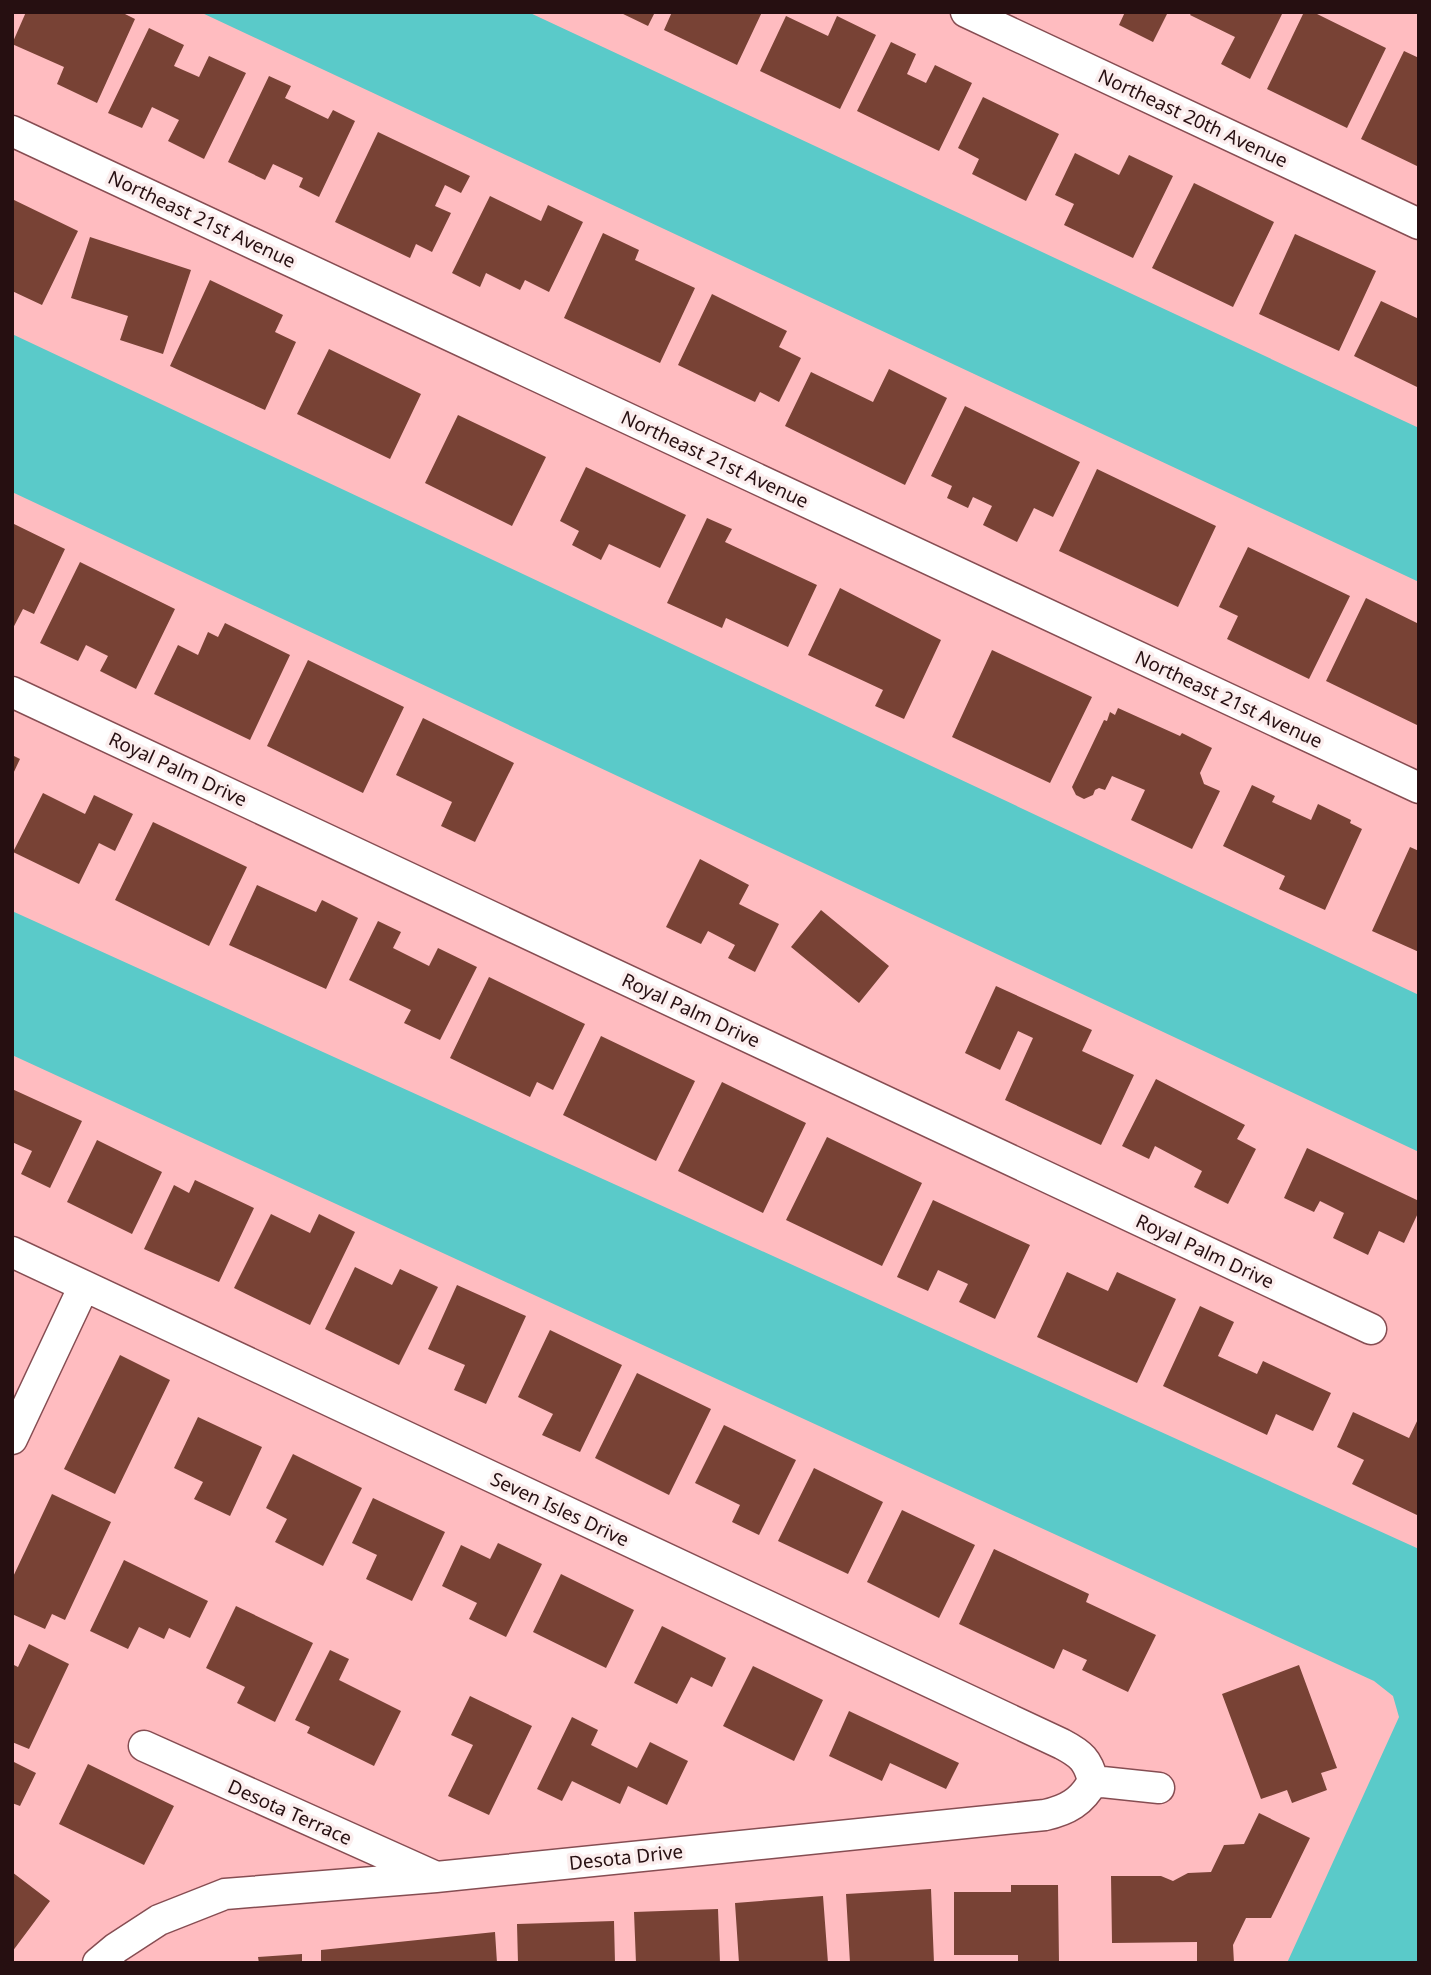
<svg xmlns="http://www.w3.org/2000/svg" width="1431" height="1975" viewBox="0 0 1431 1975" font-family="'Noto Sans',sans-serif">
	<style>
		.water { fill: #5acac9 }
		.building { fill: #784235 }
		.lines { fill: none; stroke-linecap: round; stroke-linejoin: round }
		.street-casing { stroke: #864d52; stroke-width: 33 }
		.street { stroke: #fff; stroke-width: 30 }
		.labels { text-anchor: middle; stroke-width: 7; stroke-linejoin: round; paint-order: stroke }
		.street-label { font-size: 19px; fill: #260f11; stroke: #fbeded }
	</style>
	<rect width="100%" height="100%" fill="#ffbcc0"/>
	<path class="water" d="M 200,12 L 528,12 L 1419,428 L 1419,582 Z
		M 12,334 L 1419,995 L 1419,1152 L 12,492 Z
		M 12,911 L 1419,1549 L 1419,1963 L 1287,1963 L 1399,1717 L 1393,1696 L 1374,1681 L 12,1055 Z"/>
	<path class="building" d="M 26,12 L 121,12 L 135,19 L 97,103 L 57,84 L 64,67 L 12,44 Z
		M 619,12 L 655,12 L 648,26 Z
		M 672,12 L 762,12 L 737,65 L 664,30 Z
		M 1125,12 L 1168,12 L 1153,42 L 1119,25 Z
		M 1192,12 L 1283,12 L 1250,79 L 1221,64 L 1235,37 L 1190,15 Z
		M 1304,12 L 1313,12 L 1386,48 L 1347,128 L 1267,89 Z
		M 786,16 L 828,36 L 837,16 L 876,35 L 840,109 L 760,71 Z
		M 149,28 L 184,45 L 174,66 L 199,77 L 209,56 L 246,73 L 204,159 L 168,141 L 179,120 L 152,107 L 142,128 L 108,113 Z
		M 891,42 L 916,54 L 907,74 L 926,83 L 935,65 L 972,83 L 939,151 L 857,111 Z
		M 1404,51 L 1419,58 L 1419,167 L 1361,139 Z
		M 269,76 L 291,86 L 285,98 L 328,119 L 333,110 L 355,121 L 319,197 L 299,187 L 303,178 L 273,164 L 265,180 L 228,162 Z
		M 983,97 L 1059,134 L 1026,201 L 972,174 L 979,159 L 958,148 Z
		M 378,132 L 470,176 L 461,193 L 445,185 L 435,206 L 451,213 L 432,252 L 416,244 L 410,258 L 335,222 Z
		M 1075,153 L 1119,175 L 1129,155 L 1173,176 L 1133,258 L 1064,225 L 1074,204 L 1055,195 Z
		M 1194,183 L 1274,222 L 1233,307 L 1152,268 Z
		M 490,196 L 541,221 L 548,205 L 583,222 L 549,292 L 525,280 L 520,290 L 486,273 L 480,287 L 452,273 Z
		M 12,199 L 78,231 L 42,305 L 12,291 L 14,269 L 12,269 Z
		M 603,233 L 639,250 L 635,260 L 695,288 L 660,363 L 564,318 Z
		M 1295,234 L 1376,271 L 1339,351 L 1259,314 Z
		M 90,237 L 191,270 L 163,354 L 120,340 L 128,316 L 71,298 Z
		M 210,280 L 283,315 L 275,332 L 296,342 L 265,410 L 170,366 Z
		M 712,294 L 787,331 L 779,347 L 801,358 L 779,402 L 760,392 L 755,402 L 678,365 Z
		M 1381,301 L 1419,319 L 1419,388 L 1354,356 Z
		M 329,349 L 421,394 L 390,459 L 297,414 Z
		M 889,369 L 947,398 L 905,485 L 785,426 L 811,372 L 873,402 Z
		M 965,406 L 1080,462 L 1053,517 L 1034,508 L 1017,542 L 983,525 L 992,506 L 973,497 L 968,508 L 947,498 L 952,486 L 931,476 Z
		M 458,415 L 546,457 L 512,526 L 425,483 Z
		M 586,467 L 686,515 L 660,568 L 609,544 L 601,560 L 572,545 L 579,531 L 560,521 Z
		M 1097,469 L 1216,526 L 1178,607 L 1059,551 Z
		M 707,518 L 732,529 L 725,542 L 817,585 L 788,647 L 726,618 L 722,628 L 667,603 Z
		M 12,523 L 65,549 L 34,614 L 23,609 L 12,630 Z
		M 1248,547 L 1350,596 L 1309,679 L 1227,639 L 1238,616 L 1219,607 Z
		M 80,562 L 175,609 L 136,689 L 100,671 L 108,656 L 86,645 L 78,661 L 40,643 Z
		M 840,588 L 941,640 L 904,719 L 875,706 L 883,690 L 808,655 Z
		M 1366,598 L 1419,624 L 1419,726 L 1326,681 Z
		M 225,623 L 290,655 L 250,740 L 154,694 L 178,645 L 198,655 L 208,632 L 218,637 Z
		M 992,650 L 1092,697 L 1050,783 L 952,737 Z
		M 308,660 L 404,707 L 363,793 L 267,746 Z
		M 1118,708 L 1180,736 L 1182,733 L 1212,748 L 1200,773 L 1204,784 L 1220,791 L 1192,849 L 1131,820 L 1145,790 L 1112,776 L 1105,790 L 1099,788 L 1095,790 L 1093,795 L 1084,799 L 1076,795 L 1072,787 L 1104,720 L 1107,721 L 1110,712 L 1115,715 Z
		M 423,718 L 514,763 L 475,842 L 441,826 L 452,802 L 396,775 Z
		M 12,755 L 20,759 L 12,776 Z
		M 1252,785 L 1275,796 L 1272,802 L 1311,820 L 1318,804 L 1351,820 L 1350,823 L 1362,829 L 1325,910 L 1279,889 L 1285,876 L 1223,846 Z
		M 43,793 L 85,814 L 94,795 L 133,814 L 115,851 L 99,843 L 79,884 L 13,852 Z
		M 153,822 L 247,867 L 209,946 L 115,900 Z
		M 1410,847 L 1419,851 L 1419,952 L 1372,931 Z
		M 700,859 L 749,885 L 739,904 L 779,924 L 755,972 L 728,958 L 735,945 L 708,931 L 701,944 L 666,927 Z
		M 257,885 L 316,912 L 322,900 L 358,918 L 326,989 L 229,945 Z
		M 821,910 L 889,966 L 859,1003 L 791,947 Z
		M 378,921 L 401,932 L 393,948 L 429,966 L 438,948 L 477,967 L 440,1040 L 404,1023 L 411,1010 L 349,980 Z
		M 489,977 L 585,1024 L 553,1090 L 537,1082 L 530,1097 L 450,1058 Z
		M 996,986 L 1092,1030 L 1082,1051 L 1134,1075 L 1101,1145 L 1005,1100 L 1033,1038 L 1018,1031 L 1000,1070 L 965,1053 Z
		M 601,1036 L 695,1081 L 656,1161 L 563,1115 Z
		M 1156,1079 L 1245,1125 L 1237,1139 L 1256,1149 L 1228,1204 L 1194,1187 L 1202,1171 L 1155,1146 L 1149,1159 L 1122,1146 Z
		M 722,1082 L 806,1123 L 763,1213 L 678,1171 Z
		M 12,1089 L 82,1121 L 50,1188 L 21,1174 L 32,1151 L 12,1142 Z
		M 827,1137 L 922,1183 L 882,1266 L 786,1220 Z
		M 97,1140 L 162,1172 L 132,1234 L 67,1202 Z
		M 1307,1148 L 1419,1201 L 1419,1211 L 1404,1243 L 1379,1231 L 1368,1255 L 1333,1238 L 1344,1213 L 1320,1201 L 1314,1212 L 1284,1198 Z
		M 195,1180 L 254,1208 L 219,1282 L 144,1249 L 174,1185 L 189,1193 Z
		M 933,1200 L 1030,1245 L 995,1319 L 959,1302 L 968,1284 L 938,1270 L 928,1291 L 897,1277 Z
		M 271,1214 L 310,1233 L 319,1214 L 355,1232 L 310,1325 L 234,1288 Z
		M 355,1267 L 392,1285 L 400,1269 L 438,1287 L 399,1365 L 325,1329 Z
		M 1067,1272 L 1108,1291 L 1117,1272 L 1176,1299 L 1137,1383 L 1037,1337 Z
		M 457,1285 L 526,1316 L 486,1404 L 454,1390 L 465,1365 L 428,1349 Z
		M 1200,1306 L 1234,1322 L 1218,1356 L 1257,1374 L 1263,1361 L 1331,1393 L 1313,1431 L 1276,1414 L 1267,1435 L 1163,1386 Z
		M 550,1330 L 622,1365 L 580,1452 L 542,1435 L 553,1414 L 518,1397 Z
		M 120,1355 L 170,1380 L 115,1494 L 64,1469 Z
		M 637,1373 L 711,1409 L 669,1495 L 595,1458 Z
		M 1353,1412 L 1409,1438 L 1419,1417 L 1419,1516 L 1352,1484 L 1364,1460 L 1337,1447 Z
		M 198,1417 L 262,1447 L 230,1516 L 194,1499 L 203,1482 L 174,1468 Z
		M 724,1425 L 796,1460 L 759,1535 L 732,1522 L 740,1505 L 695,1483 Z
		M 293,1454 L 362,1488 L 323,1566 L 275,1542 L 287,1519 L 266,1508 Z
		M 814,1468 L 883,1502 L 848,1574 L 778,1541 Z
		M 52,1494 L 111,1522 L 65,1620 L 52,1614 L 45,1629 L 12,1614 L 12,1579 Z
		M 373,1498 L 445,1532 L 412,1601 L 366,1579 L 377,1555 L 352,1543 Z
		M 902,1510 L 975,1545 L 939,1618 L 867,1582 Z
		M 498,1543 L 542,1564 L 506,1637 L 469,1619 L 477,1603 L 442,1586 L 461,1545 L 490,1559 Z
		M 994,1549 L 1089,1594 L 1086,1602 L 1156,1635 L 1128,1692 L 1082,1670 L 1087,1660 L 1063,1649 L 1054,1669 L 959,1624 Z
		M 124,1560 L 208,1601 L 190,1638 L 169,1628 L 164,1639 L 139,1627 L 128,1649 L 90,1631 Z
		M 561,1574 L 634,1610 L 606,1668 L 533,1632 Z
		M 236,1606 L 313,1643 L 275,1722 L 237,1703 L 245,1687 L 206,1668 Z
		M 662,1626 L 726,1658 L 712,1687 L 691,1677 L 677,1704 L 634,1683 Z
		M 29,1644 L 69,1664 L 29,1749 L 12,1742 L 12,1664 L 18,1667 Z
		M 330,1650 L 349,1659 L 339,1680 L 401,1711 L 374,1766 L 307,1733 L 310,1727 L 295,1720 Z
		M 1299,1665 L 1337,1768 L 1321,1773 L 1327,1790 L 1292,1803 L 1287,1790 L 1261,1799 L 1222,1694 Z
		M 753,1666 L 823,1700 L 794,1761 L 723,1726 Z
		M 470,1696 L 532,1726 L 489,1815 L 448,1796 L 473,1745 L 451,1735 Z
		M 849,1711 L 959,1763 L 946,1789 L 890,1763 L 882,1781 L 829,1756 Z
		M 572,1717 L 598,1730 L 591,1745 L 637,1768 L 650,1742 L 688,1761 L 667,1805 L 628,1786 L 620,1804 L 572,1781 L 562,1801 L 537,1789 Z
		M 12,1761 L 36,1773 L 20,1806 L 12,1803 Z
		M 88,1764 L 174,1806 L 144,1865 L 59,1824 Z
		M 1259,1813 L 1310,1838 L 1271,1918 L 1246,1918 L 1233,1945 L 1234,1963 L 1197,1963 L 1197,1942 L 1112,1943 L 1111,1876 L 1161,1876 L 1173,1881 L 1188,1873 L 1211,1872 L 1224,1845 L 1244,1844 Z
		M 12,1872 L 50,1901 L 12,1952 Z
		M 1011,1885 L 1058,1885 L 1059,1963 L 1018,1963 L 1018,1955 L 954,1955 L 954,1892 L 1011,1892 Z
		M 931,1889 L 934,1963 L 850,1963 L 846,1894 Z
		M 823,1896 L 828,1963 L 739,1963 L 735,1903 Z
		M 718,1909 L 720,1963 L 636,1963 L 634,1912 Z
		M 614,1921 L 615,1963 L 518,1963 L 517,1924 Z
		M 495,1932 L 497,1963 L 321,1963 L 321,1950 Z
		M 302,1954 L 302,1963 L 259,1963 L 258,1957 Z"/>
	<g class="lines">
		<g class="street-casing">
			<path id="street" d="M 966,12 L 1419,224
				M 12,131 L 1419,788
				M 12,692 L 1371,1329
				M 12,1252 L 1062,1744 C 1081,1754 1088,1760 1093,1781
				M 12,1439 L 84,1286
				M 144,1746 L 434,1876
				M 1093,1781 L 1159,1788
				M 98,1963 L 116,1948 L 159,1920 L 225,1894 L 436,1877 L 1045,1815 C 1067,1810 1082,1802 1093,1781"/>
		</g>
		<use href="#street" class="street"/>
	</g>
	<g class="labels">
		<g class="street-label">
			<text transform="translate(1193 118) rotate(25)" y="7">Northeast 20th Avenue</text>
			<text transform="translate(202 219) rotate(25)" y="7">Northeast 21st Avenue</text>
			<text transform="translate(715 459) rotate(25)" y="7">Northeast 21st Avenue</text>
			<text transform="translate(1229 699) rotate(25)" y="7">Northeast 21st Avenue</text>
			<text transform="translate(178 769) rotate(25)" y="7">Royal Palm Drive</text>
			<text transform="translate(691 1010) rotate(25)" y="7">Royal Palm Drive</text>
			<text transform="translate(1205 1251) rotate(25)" y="7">Royal Palm Drive</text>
			<text transform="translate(560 1509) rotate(25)" y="7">Seven Isles Drive</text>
			<text transform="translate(290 1812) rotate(24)" y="7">Desota Terrace</text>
			<text transform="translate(626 1857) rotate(-6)" y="7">Desota Drive</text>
		</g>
	</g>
	<rect width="1431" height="1975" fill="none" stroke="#260f11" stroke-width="28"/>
</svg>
